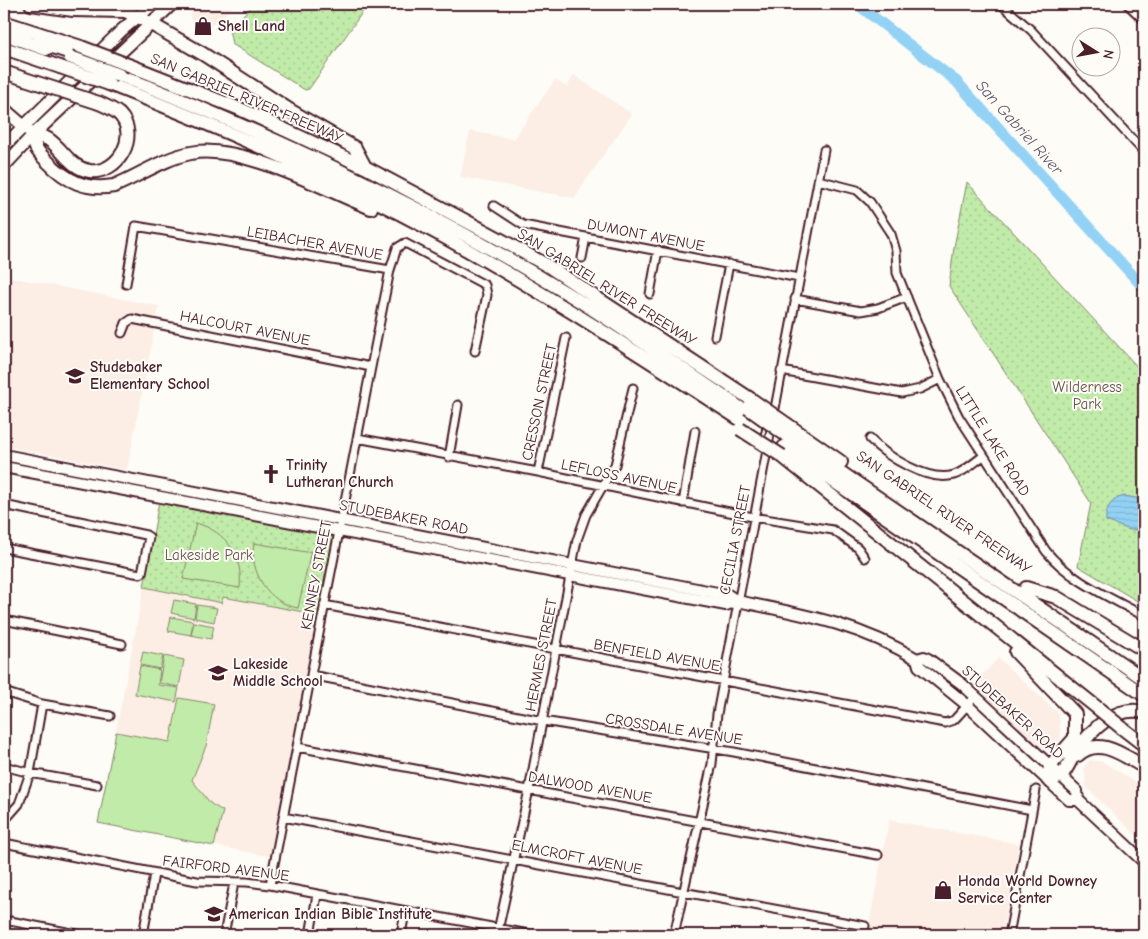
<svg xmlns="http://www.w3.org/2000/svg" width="1148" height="939" viewBox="0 0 1148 939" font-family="'Comic Neue',sans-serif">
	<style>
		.built { fill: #fceee5 }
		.park { fill: url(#park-dots); stroke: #86856a }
		.pitch { fill: #c1eba8; stroke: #86856a }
		.water { fill: url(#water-rules); stroke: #768aa4 }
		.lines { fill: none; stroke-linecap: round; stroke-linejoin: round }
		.river { stroke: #93d2f4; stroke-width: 11 }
		.minor-casing { stroke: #4a1f2b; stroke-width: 11 }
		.secondary-casing { stroke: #4a1f2b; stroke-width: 14 }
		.primary-casing { stroke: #4a1f2b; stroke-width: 15 }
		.motorway-casing { stroke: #4a1f2b; stroke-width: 16 }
		.minor { stroke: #fdfcf7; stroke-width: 7 }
		.secondary { stroke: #fdfcf7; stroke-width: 10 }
		.primary { stroke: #fdfcf7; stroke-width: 11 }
		.motorway { stroke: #fdfcf7; stroke-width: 12 }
		.motorway-bridge-casing { stroke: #4a1f2b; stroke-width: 16; stroke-linecap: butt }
		.motorway-bridge { stroke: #fdfcf7; stroke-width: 12 }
		.labels { text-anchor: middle; stroke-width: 4; stroke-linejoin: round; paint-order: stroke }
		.poi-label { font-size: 15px; font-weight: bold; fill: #4a1f2b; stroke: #fdfcf7; text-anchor: start }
		.street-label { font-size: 15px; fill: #4a1f2b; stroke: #fdfcf7 }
		.park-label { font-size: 15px; fill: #68524a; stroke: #fdfcf7 }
		.water-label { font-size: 16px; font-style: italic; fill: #605567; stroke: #fdfcf7 }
	</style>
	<defs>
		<pattern id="park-dots" width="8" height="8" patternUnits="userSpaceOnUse" patternTransform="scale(1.25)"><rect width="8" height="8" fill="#c1eba8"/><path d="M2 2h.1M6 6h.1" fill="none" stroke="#a7c991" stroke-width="1.8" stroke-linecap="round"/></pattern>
		<pattern id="water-rules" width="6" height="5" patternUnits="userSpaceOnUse" patternTransform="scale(1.25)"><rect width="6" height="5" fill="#93d2f4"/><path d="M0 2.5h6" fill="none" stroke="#80b4d1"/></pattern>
	</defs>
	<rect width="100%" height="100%" fill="#fdfcf7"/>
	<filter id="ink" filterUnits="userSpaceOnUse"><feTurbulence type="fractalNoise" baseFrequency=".02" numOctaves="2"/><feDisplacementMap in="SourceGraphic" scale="10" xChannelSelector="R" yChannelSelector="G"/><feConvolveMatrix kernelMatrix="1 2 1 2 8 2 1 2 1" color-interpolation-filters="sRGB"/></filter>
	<g filter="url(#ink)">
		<path class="built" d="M 192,4 L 236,4 L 201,35 L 190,18 Z
			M 574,75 L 632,114 L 574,198 L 460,177 L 470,131 L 514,139 L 555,80 L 567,87 Z
			M 4,276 L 159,306 L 127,470 L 4,446 Z
			M 144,587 L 221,603 L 223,597 L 320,615 L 273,857 L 98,823 Z
			M 998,658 L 1059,714 L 1061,739 L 1053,747 L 1043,748 L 973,686 Z
			M 1090,760 L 1103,762 L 1144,787 L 1144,843 L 1086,787 L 1084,767 Z
			M 889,820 L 1019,844 L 1002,935 L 867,935 Z"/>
		<path class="park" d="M 254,4 L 368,4 L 309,89 L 305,90 L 232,44 L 229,29 Z
			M 967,182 L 1144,374 L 1144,605 L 1078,566 L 1091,503 L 949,286 L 954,247 Z
			M 159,501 L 335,535 L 320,615 L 223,597 L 222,603 L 144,587 Z"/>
		<path class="pitch" d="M 196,523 C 227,532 243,556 240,588 L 183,579 Z
			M 254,543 L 306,552 L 311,551 L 298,608 C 268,603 249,572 254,543 Z
			M 174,600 L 196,604 L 194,618 L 171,613 Z
			M 197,605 L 217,608 L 214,622 L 195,618 Z
			M 171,617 L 193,621 L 191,635 L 168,631 Z
			M 194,622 L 214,626 L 211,639 L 191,635 Z
			M 143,652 L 163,656 L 160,669 L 140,665 Z
			M 164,656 L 184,660 L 179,687 L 159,683 Z
			M 140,666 L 160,670 L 158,685 L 179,688 L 176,702 L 135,694 Z
			M 179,698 L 214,704 L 206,746 L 192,780 L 211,804 L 223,811 L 214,846 L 98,823 L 116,732 L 170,742 Z"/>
		<path class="water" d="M 1125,496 L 1136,498 L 1144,504 L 1144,529 L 1130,530 L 1106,521 C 1105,508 1112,498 1125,496 Z"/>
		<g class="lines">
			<path class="river" d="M 857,4 L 956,81 L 1144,288"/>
			<g class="minor-casing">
				<path id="minor" d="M 1001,4 L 1031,30 L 1144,152
					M 1127,4 L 1144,20
					M 818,180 L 857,190 L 870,202 L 891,234 L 896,251 L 897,273 L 940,379 L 959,417 L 1046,551 C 1070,581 1112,598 1144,616
					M 494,206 L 523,225 L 799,278
					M 582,258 L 586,237
					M 126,284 L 136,226 L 390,270 L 397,248 L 405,243 L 485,285 L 487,295 L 475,351
					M 650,294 L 658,250
					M 795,299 L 861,311 L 878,308 L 907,297
					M 122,333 L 126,323 L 132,319 L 371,367
					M 715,336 L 729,264
					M 781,371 L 902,393 L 920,389 L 940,379
					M 357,438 L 538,472 L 753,517 L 833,530 L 858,548 L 865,558
					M 870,439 C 886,456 928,483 954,475 C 964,472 975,462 983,456
					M 449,457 L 458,405
					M 538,472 L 566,338
					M 683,503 L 695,431
					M 4,505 L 146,535 L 149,537 L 142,573 L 140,574 L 4,548
					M 324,605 L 945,723 L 954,720 L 975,697
					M 4,620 L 122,644
					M 311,675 L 543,721 L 734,752 L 1032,810
					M 4,692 L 42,704 L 110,716
					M 297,747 L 878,855
					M 4,766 L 30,773 L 97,785
					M 283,817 L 865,926
					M 4,821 L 19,804 L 30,773 L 42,704
					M 4,843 L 197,881 L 247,882 L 270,885 L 534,935
					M 270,885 L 390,270
					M 4,925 L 10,921 L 82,935
					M 143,935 L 154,874
					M 224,935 L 234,883
					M 310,935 L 317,895
					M 401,935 L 405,912
					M 497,935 L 529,790 L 577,540 L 586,515 L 615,465 L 633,388
					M 674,935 L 712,764 L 717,714 L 824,150
					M 1009,935 L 1036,790"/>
			</g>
			<g class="secondary-casing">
				<path id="secondary" d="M 4,455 L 728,595 L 737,601 C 805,615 856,623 917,659 L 924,657 L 928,659 L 962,684 L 1077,791 L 1078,800 L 1144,862
					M 4,467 L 726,605 L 737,601
					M 917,659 L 919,666 L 967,705 L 1069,800 L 1078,800"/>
			</g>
			<g class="primary-casing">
				<path id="primary" d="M 4,109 L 28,130
					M 4,146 L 122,30 L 153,4
					M 4,166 L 33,135 L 172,4"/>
			</g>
			<g class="motorway-casing">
				<path id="motorway" d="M 31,4 L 73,10 L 125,11 L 139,17 L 203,54 L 291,111 L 355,148 L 365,167
					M 4,22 L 81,47
					M 4,34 L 46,49
					M 38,42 L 74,54
					M 4,48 L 60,67
					M 131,66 L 240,109 L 365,167 L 494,236 L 548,266 L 752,400
					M 4,72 L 25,79
					M 119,75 C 276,136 429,209 573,297 C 635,336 695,377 755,418
					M 109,84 C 224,129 337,178 446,238 C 552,297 653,363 755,429
					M 99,103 C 106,106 113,109 119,114 C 140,135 119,174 90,171 C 70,168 63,149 48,139 C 44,137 38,136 33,135 C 34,148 38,152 47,161 C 66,181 86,191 114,186 C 139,176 164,158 191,153 C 240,143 324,189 371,208
					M 788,425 L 841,462
					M 786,435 L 1144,679
					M 784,447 L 1144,695
					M 782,456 L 1100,710
					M 1026,588 L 1056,597 L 1144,650
					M 1016,652 L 1075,714 L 1075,738 L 1050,766 L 1048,780 L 1061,776 C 1068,768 1071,758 1077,750 C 1093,728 1116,705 1144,712
					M 1122,728 L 1144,745
					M 1078,755 C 1099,736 1123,755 1144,767"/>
			</g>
			<use href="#minor" class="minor"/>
			<use href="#secondary" class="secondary"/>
			<use href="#primary" class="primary"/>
			<use href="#motorway" class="motorway"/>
			<g class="motorway-bridge-casing">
				<path id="motorway-bridge" d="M 81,47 L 131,66
					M 70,57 L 119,75
					M 60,67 L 109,84
					M 25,79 L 99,103
					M 752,400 L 788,425
					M 748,408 L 786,435
					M 740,429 L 782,456
					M 1100,710 L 1122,728"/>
			</g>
			<use href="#motorway-bridge" class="motorway-bridge"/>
		</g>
	</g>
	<defs>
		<g id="shop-bare" transform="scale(1.5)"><path d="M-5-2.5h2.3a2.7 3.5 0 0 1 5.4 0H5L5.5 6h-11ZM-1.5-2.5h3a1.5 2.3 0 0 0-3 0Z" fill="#4a1f2b" stroke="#fdfcf7" stroke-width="2.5" paint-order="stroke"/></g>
		<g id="school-bare" transform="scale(1.5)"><path d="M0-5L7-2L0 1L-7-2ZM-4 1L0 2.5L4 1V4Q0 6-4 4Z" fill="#4a1f2b" stroke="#fdfcf7" stroke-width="2.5" paint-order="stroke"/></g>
		<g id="church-bare" transform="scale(1.5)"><path d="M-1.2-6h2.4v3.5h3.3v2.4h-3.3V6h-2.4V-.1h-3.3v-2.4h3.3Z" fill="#4a1f2b" stroke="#fdfcf7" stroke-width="2.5" paint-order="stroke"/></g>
		<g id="university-bare" transform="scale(1.5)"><path d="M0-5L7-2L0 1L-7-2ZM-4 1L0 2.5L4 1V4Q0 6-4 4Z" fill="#4a1f2b" stroke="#fdfcf7" stroke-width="2.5" paint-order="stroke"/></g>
	</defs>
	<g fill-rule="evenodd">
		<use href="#shop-bare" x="203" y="26"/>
		<use href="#school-bare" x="75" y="376"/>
		<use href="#church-bare" x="271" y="474"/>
		<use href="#school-bare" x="218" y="673"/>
		<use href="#shop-bare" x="943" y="890"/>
		<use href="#university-bare" x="214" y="914"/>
	</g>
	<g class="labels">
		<g class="poi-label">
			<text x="218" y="31">Shell Land</text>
			<text x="90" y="372">Studebaker<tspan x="90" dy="17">Elementary School</tspan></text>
			<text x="286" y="470">Trinity<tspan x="286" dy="17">Lutheran Church</tspan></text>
			<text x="233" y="669">Lakeside<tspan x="233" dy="17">Middle School</tspan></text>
			<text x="958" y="886">Honda World Downey<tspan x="958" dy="17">Service Center</tspan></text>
			<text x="229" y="919">American Indian Bible Institute</text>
		</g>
		<g class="street-label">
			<text transform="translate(247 98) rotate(23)" y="5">SAN GABRIEL RIVER FREEWAY</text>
			<text transform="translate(646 235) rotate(11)" y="5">DUMONT AVENUE</text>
			<text transform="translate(315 243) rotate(10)" y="5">LEIBACHER AVENUE</text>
			<text transform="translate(607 287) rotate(32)" y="5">SAN GABRIEL RIVER FREEWAY</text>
			<text transform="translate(245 328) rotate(11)" y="5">HALCOURT AVENUE</text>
			<text transform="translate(539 402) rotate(-78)" y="5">CRESSON STREET</text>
			<text transform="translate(993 441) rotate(58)" y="5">LITTLE LAKE ROAD</text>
			<text transform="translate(619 476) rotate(12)" y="5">LEFLOSS AVENUE</text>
			<text transform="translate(944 512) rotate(34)" y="5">SAN GABRIEL RIVER FREEWAY</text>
			<text transform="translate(404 517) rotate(11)" y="5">STUDEBAKER ROAD</text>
			<text transform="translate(735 540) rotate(-79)" y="5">CECILIA STREET</text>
			<text transform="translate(316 575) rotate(-79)" y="5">KENNEY STREET</text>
			<text transform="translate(541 655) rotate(-79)" y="5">HERMES STREET</text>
			<text transform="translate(657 655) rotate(10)" y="5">BENFIELD AVENUE</text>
			<text transform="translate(1013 712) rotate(42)" y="5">STUDEBAKER ROAD</text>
			<text transform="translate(674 729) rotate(9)" y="5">CROSSDALE AVENUE</text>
			<text transform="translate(590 787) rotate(10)" y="5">DALWOOD AVENUE</text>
			<text transform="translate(577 857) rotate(11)" y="5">ELMCROFT AVENUE</text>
			<text transform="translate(226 868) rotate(7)" y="5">FAIRFORD AVENUE</text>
		</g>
		<g class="park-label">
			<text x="1087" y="392">Wilderness<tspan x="1087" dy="17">Park</tspan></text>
			<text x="209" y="560">Lakeside Park</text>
		</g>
		<g class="water-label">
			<text transform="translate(1020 127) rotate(48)" y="6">San Gabriel River</text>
		</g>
	</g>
	<rect width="1148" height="939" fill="none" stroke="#fdfcf7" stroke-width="20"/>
	<rect x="10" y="10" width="1128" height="919" fill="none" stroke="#4a1f2b" stroke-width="2" filter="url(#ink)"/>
	<g transform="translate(1096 52) rotate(101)"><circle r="24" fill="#fdfcf7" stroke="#b5a4a5"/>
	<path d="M0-4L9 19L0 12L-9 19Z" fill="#4a1f2b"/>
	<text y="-8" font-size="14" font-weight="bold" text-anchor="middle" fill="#4a1f2b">N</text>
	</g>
</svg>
